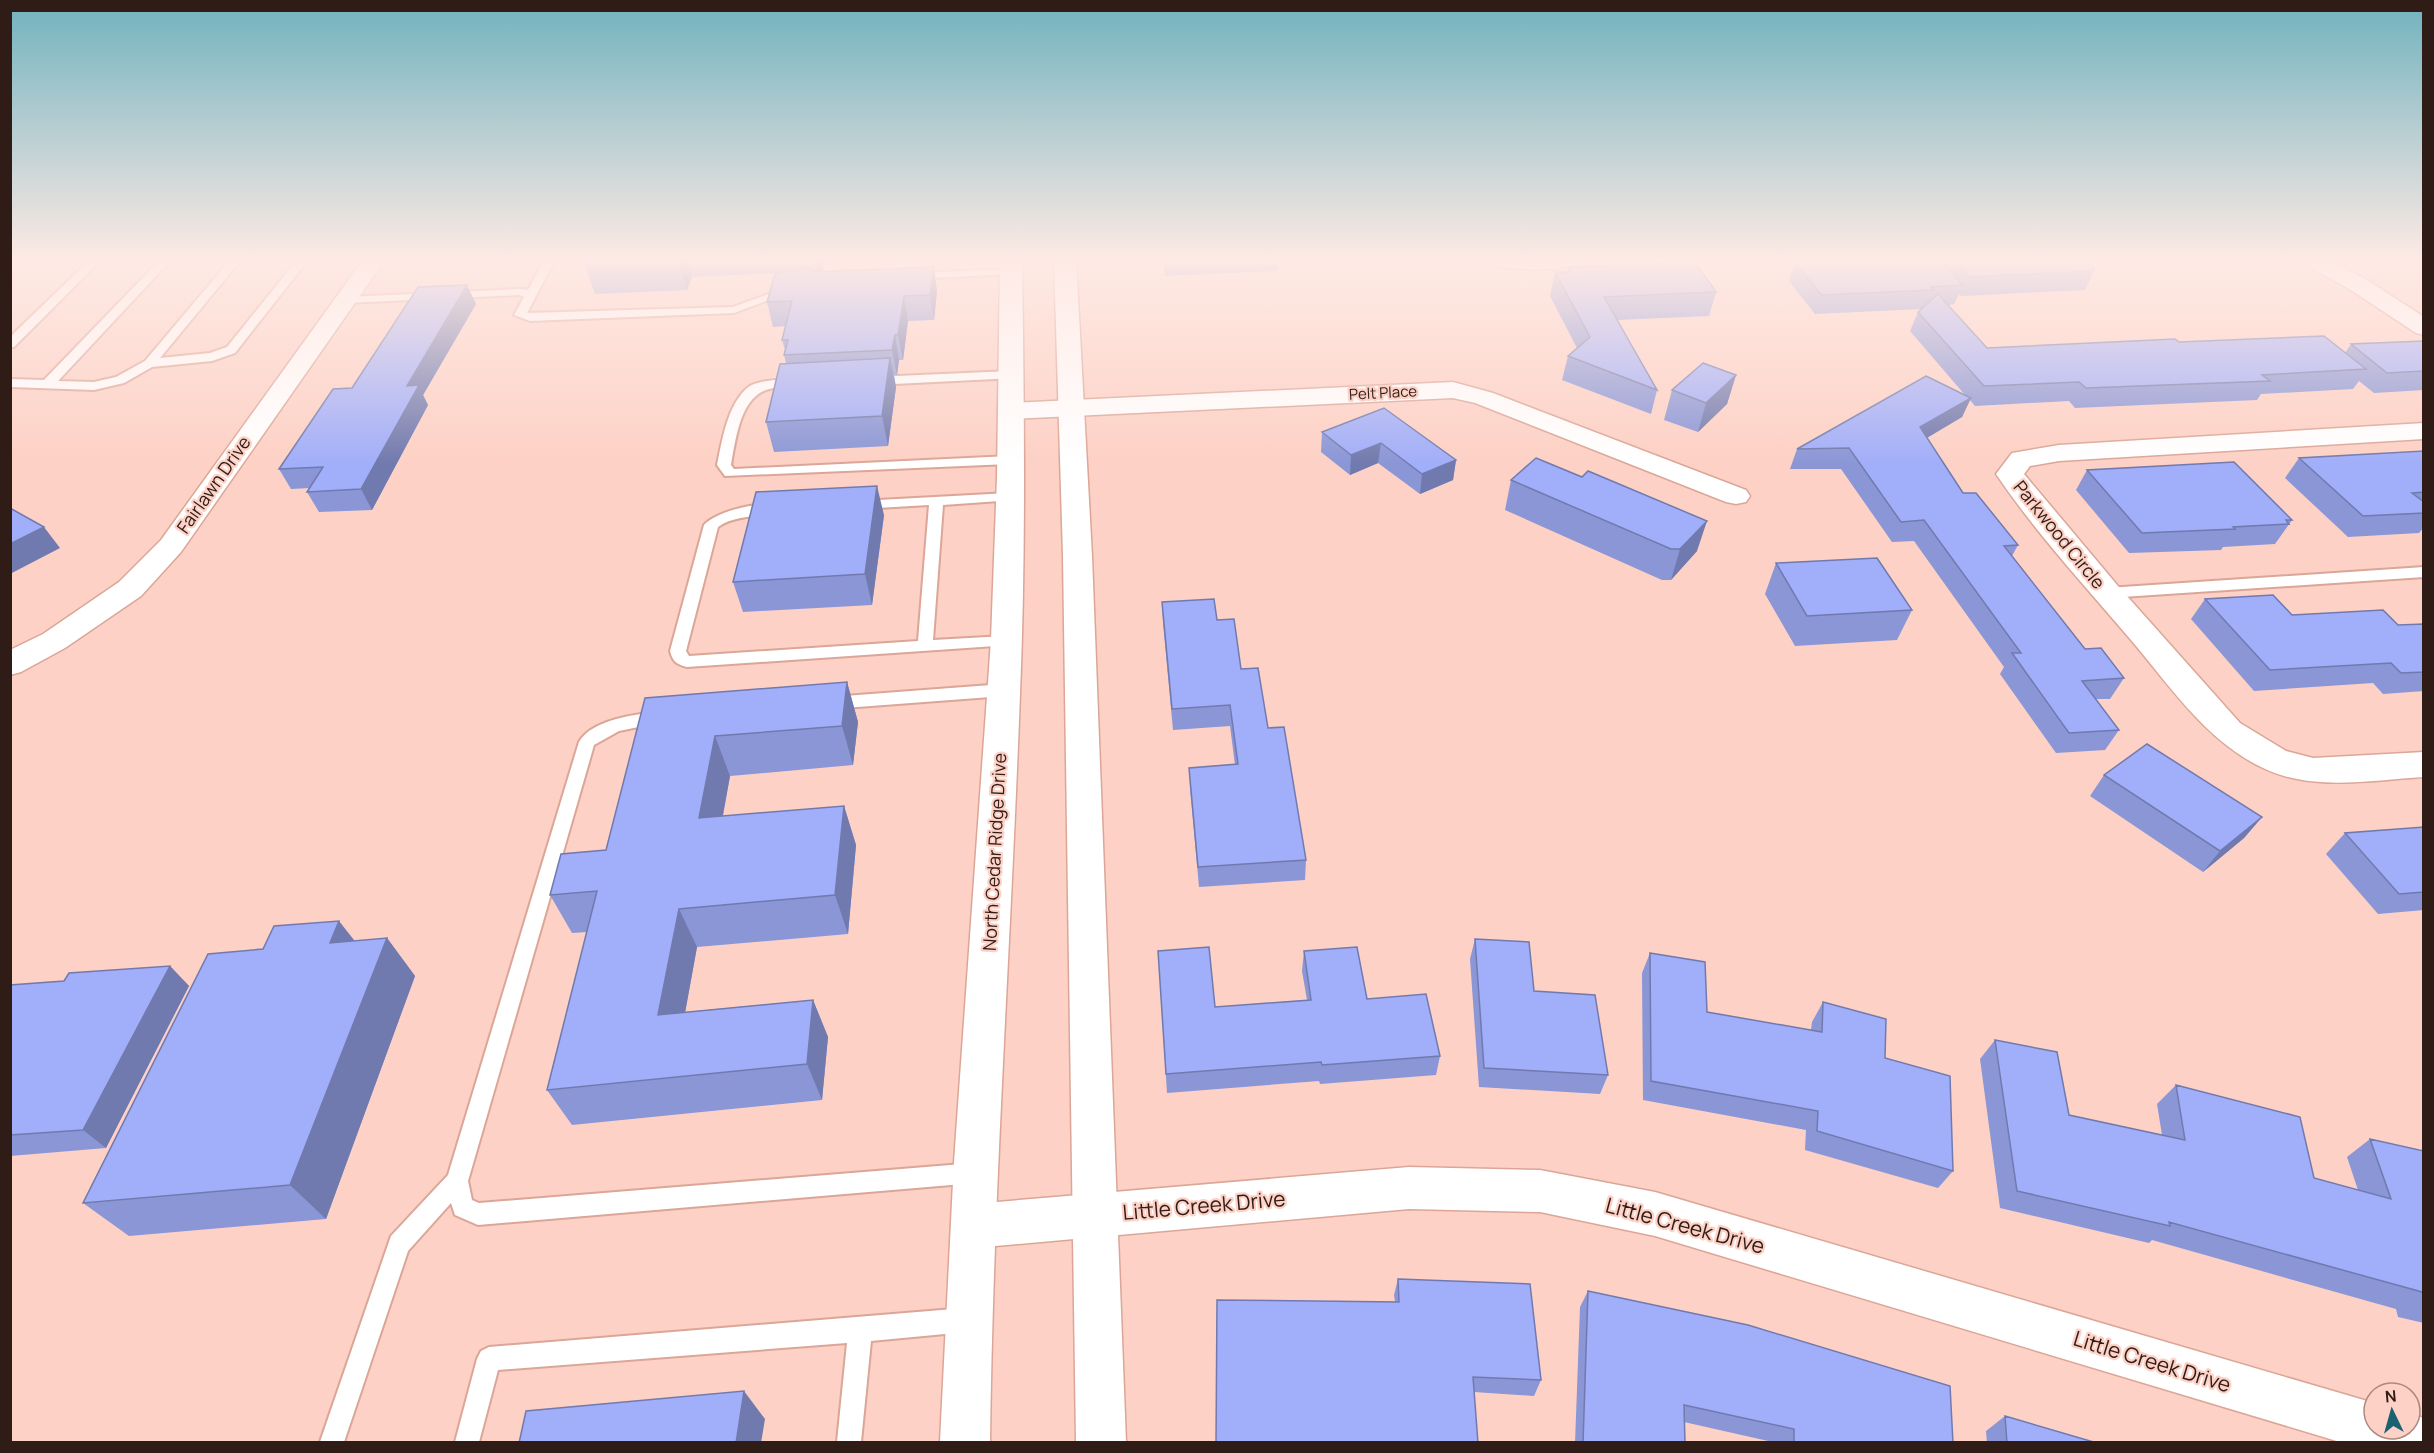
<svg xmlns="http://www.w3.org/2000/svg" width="2434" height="1453" viewBox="0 0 2434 1453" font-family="Manrope,sans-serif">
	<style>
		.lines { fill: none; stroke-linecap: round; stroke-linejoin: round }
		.service-casing { stroke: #dba697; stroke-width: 4 }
		.minor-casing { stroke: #dba697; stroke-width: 3 }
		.secondary-casing { stroke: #dba697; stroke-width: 3 }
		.service { fill: #fff; fill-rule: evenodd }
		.minor { fill: #fff; fill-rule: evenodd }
		.secondary { fill: #fff; fill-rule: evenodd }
		.wall { fill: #8a96d6 }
		.shaded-wall { fill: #717aae }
		.building { fill: #a1aef9; stroke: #717aae; stroke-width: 1.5 }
		.labels { text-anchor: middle; stroke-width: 4.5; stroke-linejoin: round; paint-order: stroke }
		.far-street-label { font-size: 15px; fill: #2f1c16; stroke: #fdd1c5 }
		.street-label { font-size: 18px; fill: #2f1c16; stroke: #fdd1c5 }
		.near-street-label { font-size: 21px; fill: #2f1c16; stroke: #fdd1c5 }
	</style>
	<rect width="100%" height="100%" fill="#fdd1c5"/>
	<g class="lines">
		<g class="service-casing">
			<path id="service" d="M 90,260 L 101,260 L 14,347 L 10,347 L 10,337 Z
				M 160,260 L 171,260 L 58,381 L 94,382 L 116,377 L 145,361 L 230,260 L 241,260 L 160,358 L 210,353 L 227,347 L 297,260 L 308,260 L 235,353 L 212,361 L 152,367 L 124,383 L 94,390 L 10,387 L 10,379 L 44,380 Z
				M 544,260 L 555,260 L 527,313 L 733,307 L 785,288 L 789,287 L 795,290 L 734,313 L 530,321 L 514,315 L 524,297 L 520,295 L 346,303 L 340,300 L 346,297 L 520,289 L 528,290 Z
				M 896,260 L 908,260 L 904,280 L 900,281 L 894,278 Z
				M 1011,269 L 1017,272 L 1015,274 L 913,279 L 907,276 L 913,273 Z
				M 1011,371 L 1015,372 L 1017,375 L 1015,378 L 874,385 L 868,381 L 874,377 Z
				M 776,380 L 797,380 L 803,384 C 797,390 786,388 777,388 C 741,389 736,437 731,465 L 734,469 L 1010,456 L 1017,460 L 1010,464 L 725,476 L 717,465 C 722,441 727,408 745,390 C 752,382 766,381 776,380 Z
				M 1009,493 L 1016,497 L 1014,500 L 943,505 L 933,640 L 1005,636 L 1010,637 L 1013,641 L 1010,645 L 687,667 C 676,664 673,662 670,651 L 704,525 C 715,512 767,497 779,510 C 770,518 737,513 718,527 L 686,651 L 689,656 L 918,641 L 929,505 L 860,509 L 853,505 L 860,501 Z
				M 2424,567 L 2424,577 L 2107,598 L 2100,593 L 2107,588 Z
				M 1004,684 L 1010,686 L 1012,690 L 1010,694 L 1004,696 L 831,709 L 825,707 L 823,703 L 825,699 L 831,697 Z
				M 662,711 L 668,713 L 670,717 L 668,721 L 619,731 L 594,745 L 468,1181 L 472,1200 L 479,1203 L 975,1163 L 983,1166 L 986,1173 L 983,1180 L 975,1183 L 478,1225 L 455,1215 L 451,1203 L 408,1251 L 344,1442 L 320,1442 L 391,1236 L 448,1175 L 579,742 C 592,719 638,714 662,711 Z
				M 966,1308 L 974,1312 L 978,1320 L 974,1328 L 966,1332 L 871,1341 L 861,1442 L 837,1442 L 847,1343 L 498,1370 L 479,1442 L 455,1442 L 477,1359 L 481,1351 L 489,1347 Z"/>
		</g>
		<g class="minor-casing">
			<path id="minor" d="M 363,260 L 385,260 L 181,552 L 141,596 L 65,648 L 21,672 L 10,675 L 10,650 L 43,634 L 119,582 L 161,540 Z
				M 1490,260 L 1580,260 L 1577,265 C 1552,271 1518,271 1493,265 Z
				M 2303,260 L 2330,260 L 2367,280 L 2424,317 L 2424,335 L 2416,333 L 2351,290 L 2306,265 Z
				M 1453,382 L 1493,393 L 1746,490 L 1750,496 L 1746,502 L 1736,504 L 1726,502 L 1475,403 L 1453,398 L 1011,419 L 1002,416 L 998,411 L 1002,406 L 1011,403 Z
				M 2424,423 L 2424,439 L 2059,461 L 2030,466 L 2024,474 L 2118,586 L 2240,723 L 2286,751 L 2313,758 L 2424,752 L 2424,777 C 2371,780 2312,792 2263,768 C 2207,742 2170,686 2131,640 C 2085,586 2036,533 1996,474 L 2012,453 L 2059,445 Z
				M 1409,1167 L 1540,1170 L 1655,1192 L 2374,1403 L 2374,1429 L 2410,1429 L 2410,1414 L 2424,1418 L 2424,1442 L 2340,1442 L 1655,1236 L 1540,1212 L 1409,1209 L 973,1248 L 957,1241 L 951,1226 L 957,1211 L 973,1204 Z"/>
		</g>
		<g class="secondary-casing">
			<path id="secondary" d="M 1000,260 L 1022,260 C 1024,405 1026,549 1020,694 C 1011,943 993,1192 990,1442 L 940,1442 L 954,1162 L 991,640 L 997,477 Z
				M 1054,260 L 1076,260 L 1092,556 L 1126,1442 L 1076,1442 L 1063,556 Z"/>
		</g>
		<use href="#service" class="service"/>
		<use href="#minor" class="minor"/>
		<use href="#secondary" class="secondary"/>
	</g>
	<path class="wall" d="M 583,260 L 825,260 L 822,272 L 937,291 L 934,320 L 908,321 L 903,360 L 899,360 L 897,375 L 894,375 L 896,387 L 888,446 L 774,452 L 766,422 L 786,363 L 784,355 L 785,350 L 782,340 L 786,326 L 773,327 L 767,302 L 780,273 L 692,277 L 687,290 L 595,294 Z
		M 1163,260 L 1278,260 L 1278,271 L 1165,276 Z
		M 1828,260 L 2094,260 L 2094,271 L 2085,290 L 1961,296 L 1959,294 L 1954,304 L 1948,305 L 1987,348 L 2179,342 L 2345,353 L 2351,344 L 2424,341 L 2424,390 L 2374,393 L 2359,381 L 2353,389 L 2261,394 L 2257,400 L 2075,408 L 2069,401 L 1975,406 L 1970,400 L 1962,417 L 1927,438 L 1963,493 L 2018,545 L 2012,556 L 2085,649 L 2124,678 L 2110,699 L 2096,699 L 2119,730 L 2105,750 L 2056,753 L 2000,674 L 2004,667 L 1914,541 L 1892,542 L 1841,469 L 1790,469 L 1797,449 L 1965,395 L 1910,331 L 1918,312 L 1921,309 L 1815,314 L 1789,281 L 1795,262 Z
		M 1569,267 L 1716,292 L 1709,316 L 1618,320 L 1657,390 L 1651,414 L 1562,380 L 1568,356 L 1577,348 L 1550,296 L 1555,272 L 1568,272 Z
		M 476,304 L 423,395 L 428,405 L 372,510 L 319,512 L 307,492 L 310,488 L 291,489 L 279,469 L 352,388 Z
		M 1736,375 L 1727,404 L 1698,432 L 1664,420 L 1672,390 Z
		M 1384,408 L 1456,460 L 1453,480 L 1420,494 L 1378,463 L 1350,475 L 1321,452 L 1322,432 Z
		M 2424,451 L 2424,527 L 2419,533 L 2348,537 L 2285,478 L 2299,458 Z
		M 2087,470 L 2292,520 L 2275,544 L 2223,547 L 2221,550 L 2129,553 L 2076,490 Z
		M 1511,480 L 1697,551 L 1671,580 L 1662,580 L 1505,510 Z
		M 884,515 L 872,605 L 743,612 L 733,582 Z
		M 1776,563 L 1912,610 L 1897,640 L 1795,646 L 1765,594 Z
		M 2205,599 L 2292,615 L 2398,625 L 2424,624 L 2424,691 L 2383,694 L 2373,683 L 2254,691 L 2191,619 Z
		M 1162,602 L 1217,620 L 1241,669 L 1268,728 L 1306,860 L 1305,880 L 1199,887 L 1190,788 L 1189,768 L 1235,765 L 1230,726 L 1173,730 L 1163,623 Z
		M 847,682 L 858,722 L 853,765 L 730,776 L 723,816 L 844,806 L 856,845 L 848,934 L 697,947 L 685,1012 L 813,1000 L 828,1037 L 822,1100 L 572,1125 L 547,1090 L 587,932 L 572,933 L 550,895 L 606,850 L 645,698 Z
		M 2104,775 L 2262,817 L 2244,838 L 2203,872 L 2090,796 Z
		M 2424,827 L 2424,910 L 2378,914 L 2326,854 L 2345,833 Z
		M 387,938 L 415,976 L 326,1219 L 129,1236 L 83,1203 L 354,941 Z
		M 1475,939 L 1534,991 L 1608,1075 L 1600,1094 L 1479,1087 L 1470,959 Z
		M 1158,951 L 1215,1007 L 1307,1000 L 1302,971 L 1304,951 L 1440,1056 L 1436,1075 L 1320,1084 L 1319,1081 L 1167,1093 Z
		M 1650,953 L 1707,1012 L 1811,1030 L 1812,1022 L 1823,1002 L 1885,1058 L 1953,1171 L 1938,1188 L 1805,1150 L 1806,1130 L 1643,1100 L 1642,973 Z
		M 170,966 L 189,986 L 106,1148 L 10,1156 L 10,985 L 64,981 Z
		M 1995,1040 L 2069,1115 L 2162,1135 L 2157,1104 L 2176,1085 L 2314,1178 L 2358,1190 L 2347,1157 L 2370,1139 L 2424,1151 L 2424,1323 L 2398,1317 L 2396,1309 L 2152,1240 L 2149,1243 L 2000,1208 L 1980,1059 Z
		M 1398,1279 L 1541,1380 L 1534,1396 L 1474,1392 L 1395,1302 L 1394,1295 Z
		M 1588,1291 L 1953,1443 L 1777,1443 L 1684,1422 L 1685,1443 L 1575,1443 L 1580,1307 Z
		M 2005,1416 L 2097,1443 L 1987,1443 L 1986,1431 Z"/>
	<path class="shaded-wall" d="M 678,260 L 687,260 L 692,277 L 687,290 Z
		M 815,260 L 825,260 L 820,283 Z
		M 934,267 L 937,291 L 934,320 L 930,295 Z
		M 467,285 L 476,304 L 423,395 L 428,405 L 372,510 L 361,489 L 407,386 Z
		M 904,296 L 908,321 L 903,360 L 898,335 Z
		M 895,335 L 899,360 L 897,375 L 892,350 Z
		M 890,358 L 896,387 L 888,446 L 882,416 Z
		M 1736,375 L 1727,404 L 1698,432 L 1706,403 Z
		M 1971,398 L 1962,417 L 1911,447 L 1920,427 Z
		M 1381,443 L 1378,463 L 1350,475 L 1351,455 Z
		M 1456,460 L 1453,480 L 1420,494 L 1422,474 Z
		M 877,486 L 884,515 L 872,605 L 865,574 Z
		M 1707,521 L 1697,551 L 1671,580 L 1680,549 Z
		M 44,527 L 60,548 L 10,574 L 10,544 Z
		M 847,682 L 858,722 L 853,765 L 842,726 Z
		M 715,736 L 730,776 L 715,857 L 699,818 Z
		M 844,806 L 856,845 L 848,934 L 835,895 Z
		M 2262,817 L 2244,838 L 2203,872 L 2220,851 Z
		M 679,909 L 697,947 L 678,1052 L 658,1015 Z
		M 339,921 L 369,959 L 330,943 Z
		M 387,938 L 415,976 L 326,1219 L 290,1185 Z
		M 170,966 L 189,986 L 106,1148 L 83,1130 Z
		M 813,1000 L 828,1037 L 822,1100 L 807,1064 Z
		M 744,1391 L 765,1419 L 761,1443 L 736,1443 Z"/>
	<path class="building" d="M 1828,260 L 1939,260 L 1963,285 L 1931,287 L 1934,290 L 1821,295 L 1795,262 Z
		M 1953,260 L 2094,260 L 2094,271 L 1969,277 Z
		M 1695,262 L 1716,292 L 1604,297 L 1657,390 L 1568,356 L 1590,337 L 1555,272 L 1571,272 L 1569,267 Z
		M 934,267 L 930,295 L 904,296 L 898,335 L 895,335 L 892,350 L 784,355 L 788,340 L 782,340 L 792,301 L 767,302 L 775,274 L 785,271 L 812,269 L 811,272 Z
		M 467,285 L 407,386 L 419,385 L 361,489 L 307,492 L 323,467 L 279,469 L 333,389 L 352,388 L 418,287 Z
		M 1938,294 L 1987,348 L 2175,339 L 2179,342 L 2324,336 L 2366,369 L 2262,375 L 2270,381 L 2086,388 L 2079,382 L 1984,386 L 1918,312 Z
		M 2424,341 L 2424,371 L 2387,373 L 2351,344 Z
		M 890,358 L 882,416 L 766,422 L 780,364 Z
		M 1703,363 L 1736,375 L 1706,403 L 1672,390 Z
		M 1926,376 L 1971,398 L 1920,427 L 1963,493 L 1976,493 L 2018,545 L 2004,546 L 2085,649 L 2101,648 L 2124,678 L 2082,681 L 2119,730 L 2069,733 L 2012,653 L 2021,653 L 1924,520 L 1901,522 L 1849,448 L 1797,449 Z
		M 1384,408 L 1456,460 L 1422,474 L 1381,443 L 1351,455 L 1322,432 Z
		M 2424,451 L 2424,492 L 2412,493 L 2424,502 L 2424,513 L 2363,516 L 2299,458 Z
		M 1536,458 L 1582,477 L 1588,471 L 1707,521 L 1680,549 L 1671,549 L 1511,480 Z
		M 2234,462 L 2292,520 L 2286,520 L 2289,524 L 2233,527 L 2235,529 L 2142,533 L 2087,470 Z
		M 877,486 L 865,574 L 733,582 L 756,492 Z
		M 10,508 L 44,527 L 10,544 Z
		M 1877,558 L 1912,610 L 1807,616 L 1776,563 Z
		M 2273,595 L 2292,615 L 2383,610 L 2398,625 L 2424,624 L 2424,672 L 2401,673 L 2391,663 L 2270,670 L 2205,599 Z
		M 1214,599 L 1217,620 L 1234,619 L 1241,669 L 1258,668 L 1268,728 L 1284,727 L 1306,860 L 1198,867 L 1189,768 L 1238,764 L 1230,705 L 1172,709 L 1162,602 Z
		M 847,682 L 842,726 L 715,736 L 699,818 L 844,806 L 835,895 L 679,909 L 658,1015 L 813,1000 L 807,1064 L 547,1090 L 597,891 L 550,895 L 561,854 L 606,850 L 645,698 Z
		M 2147,744 L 2262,817 L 2220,851 L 2104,775 Z
		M 2424,827 L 2424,892 L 2399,894 L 2345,833 Z
		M 339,921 L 330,943 L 387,938 L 290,1185 L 83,1203 L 208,954 L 263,949 L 274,926 Z
		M 1475,939 L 1529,942 L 1534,991 L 1595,995 L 1608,1075 L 1484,1068 Z
		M 1209,947 L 1215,1007 L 1311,1000 L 1304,951 L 1357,947 L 1367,999 L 1426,994 L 1440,1056 L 1322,1065 L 1321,1062 L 1166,1074 L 1158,951 Z
		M 1650,953 L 1705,962 L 1707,1012 L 1822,1032 L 1823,1002 L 1886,1019 L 1885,1058 L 1950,1076 L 1953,1171 L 1817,1131 L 1818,1111 L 1651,1081 Z
		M 170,966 L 83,1130 L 10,1135 L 10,985 L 64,981 L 69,973 Z
		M 1995,1040 L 2057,1052 L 2069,1115 L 2185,1140 L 2176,1085 L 2300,1117 L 2314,1178 L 2391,1199 L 2370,1139 L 2424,1151 L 2424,1296 L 2422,1292 L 2169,1222 L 2170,1226 L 2017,1191 Z
		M 1398,1279 L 1530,1284 L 1541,1380 L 1473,1377 L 1478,1443 L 1216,1443 L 1217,1300 L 1399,1302 Z
		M 1588,1291 L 1748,1325 L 1950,1386 L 1953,1443 L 1794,1443 L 1794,1429 L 1684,1405 L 1685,1443 L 1583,1443 Z
		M 744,1391 L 736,1443 L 519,1443 L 526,1411 Z
		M 2005,1416 L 2097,1443 L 2007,1443 Z"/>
	<linearGradient id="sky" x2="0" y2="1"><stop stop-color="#70b2be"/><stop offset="0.56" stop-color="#feeae5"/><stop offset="1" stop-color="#feeae5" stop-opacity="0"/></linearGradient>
	<rect width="2434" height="464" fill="url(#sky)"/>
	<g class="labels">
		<g class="far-street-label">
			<text transform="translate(1383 393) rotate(-3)" y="5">Pelt Place</text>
		</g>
		<g class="street-label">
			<text transform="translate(214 485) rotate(-55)" y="6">Fairlawn Drive</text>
			<text transform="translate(2059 535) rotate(51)" y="6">Parkwood Circle</text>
			<text transform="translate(995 852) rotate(-87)" y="6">North Cedar Ridge Drive</text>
		</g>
		<g class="near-street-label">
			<text transform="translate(1204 1206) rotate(-5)" y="7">Little Creek Drive</text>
			<text transform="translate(1685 1226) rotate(15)" y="7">Little Creek Drive</text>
			<text transform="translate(2152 1362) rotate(17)" y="7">Little Creek Drive</text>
		</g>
	</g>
	<rect width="2434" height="1453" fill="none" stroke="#2f1c16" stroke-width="24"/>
	<g transform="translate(2392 1411) rotate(355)"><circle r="28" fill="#fdd1c5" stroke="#ab897f" stroke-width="1.5"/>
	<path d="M0-4.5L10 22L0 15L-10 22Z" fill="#1a6171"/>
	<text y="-9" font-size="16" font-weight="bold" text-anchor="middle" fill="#2f1c16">N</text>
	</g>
</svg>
